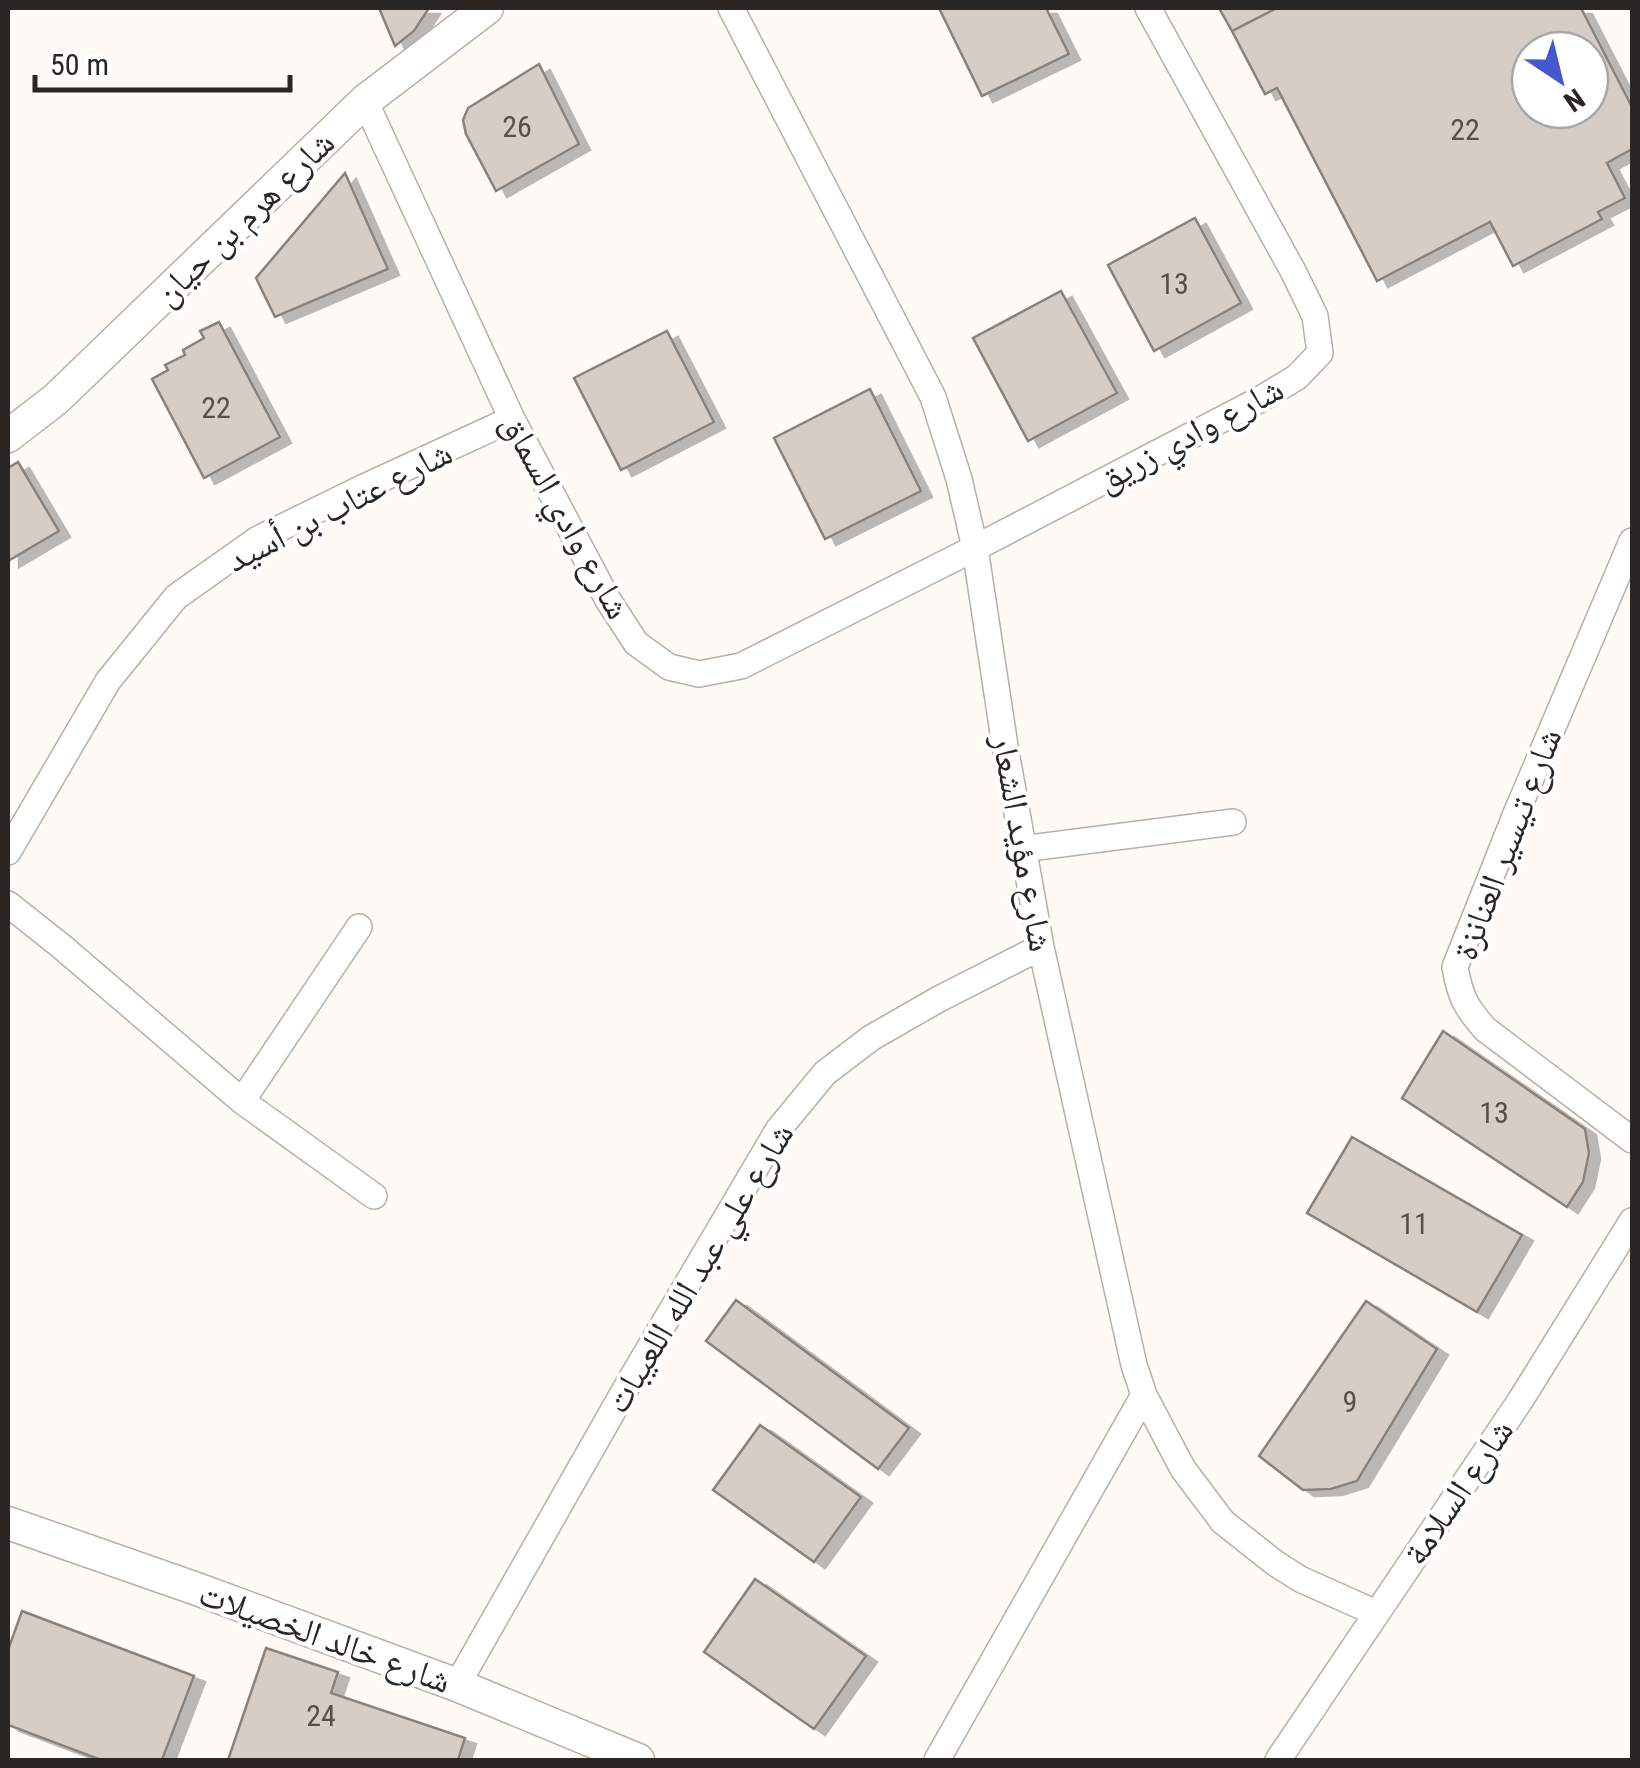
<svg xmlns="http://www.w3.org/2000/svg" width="1640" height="1768" viewBox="0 0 1640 1768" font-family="'Roboto Condensed','Noto Naskh Arabic',sans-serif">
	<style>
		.building { fill: #d5cdc6; stroke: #89827c; stroke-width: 2.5; fill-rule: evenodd; filter: url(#shadow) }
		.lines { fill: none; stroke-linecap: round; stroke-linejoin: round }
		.minor-casing { stroke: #b7afa9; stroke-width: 28 }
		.tertiary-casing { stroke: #b7afa9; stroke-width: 35 }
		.minor { stroke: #fff; stroke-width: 25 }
		.tertiary { stroke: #fff; stroke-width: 32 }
		.labels { text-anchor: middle; stroke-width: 8; stroke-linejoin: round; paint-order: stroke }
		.number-label { font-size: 30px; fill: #54504c }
		.street-label { font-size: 35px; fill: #292623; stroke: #fff }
	</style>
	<defs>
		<filter id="shadow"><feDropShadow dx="11" dy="6" stdDeviation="0" flood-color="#0004"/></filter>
	</defs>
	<rect width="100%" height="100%" fill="#fffaf6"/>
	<path class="building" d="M 379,8 L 429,8 L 414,31 L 395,46 Z
		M 939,8 L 1046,8 L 1069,54 L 982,96 Z
		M 1219,8 L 1277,8 L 1232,31 Z
		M 1277,8 L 1581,8 L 1632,107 L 1632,149 L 1607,163 L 1625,198 L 1598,212 L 1602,219 L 1513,266 L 1490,222 L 1377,281 L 1277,88 L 1265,94 L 1232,31 ZM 1530,50 L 1590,50 L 1590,110 L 1530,110 Z
		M 539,64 L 579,144 L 496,191 L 466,134 L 463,120 L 468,108 Z
		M 345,173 L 388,269 L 275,317 L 256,278 Z
		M 1195,218 L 1241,303 L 1154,351 L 1108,265 Z
		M 1061,291 L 1117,393 L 1028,441 L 973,338 Z
		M 219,322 L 280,437 L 204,478 L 152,379 L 168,370 L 165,365 L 185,355 L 183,350 L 204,338 L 200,331 Z
		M 667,331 L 714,422 L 621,470 L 574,378 Z
		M 870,389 L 921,491 L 825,539 L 774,438 Z
		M 18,462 L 59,531 L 8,561 L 8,468 Z
		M 1443,1031 L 1585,1129 L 1589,1153 L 1583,1182 L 1567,1207 L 1402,1098 Z
		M 1352,1137 L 1522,1235 L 1477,1312 L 1307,1213 Z
		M 736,1300 L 909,1428 L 878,1469 L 706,1341 Z
		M 1366,1301 L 1437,1349 L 1357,1481 L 1331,1489 L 1303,1490 L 1259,1456 Z
		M 760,1425 L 861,1497 L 814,1562 L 713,1490 Z
		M 755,1579 L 866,1656 L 814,1729 L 704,1652 Z
		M 22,1611 L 194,1676 L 162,1760 L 101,1760 L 8,1725 L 8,1650 Z
		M 266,1648 L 338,1672 L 331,1693 L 465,1738 L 458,1760 L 228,1760 Z"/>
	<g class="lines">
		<g class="minor-casing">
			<path id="minor" d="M 731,8 L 933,397 L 959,479 L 975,548 L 1005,746 L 1041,947 L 1134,1365 L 1144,1395 L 1183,1469 L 1223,1522 L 1275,1563 L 1300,1579 L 1376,1613
				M 365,101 L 512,419 L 608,600 L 636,643 L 669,667 L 699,674 L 741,666 L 975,548 L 1259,400 L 1297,377 L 1320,353 L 1315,316 L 1293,271 L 1148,8
				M 1632,541 L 1515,816 L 1455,967 C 1460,996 1465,1006 1485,1029 L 1632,1140
				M 1022,849 L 1233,822
				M 8,852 L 108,681 L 176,597 L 258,539 L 362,488 L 512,419
				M 8,904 L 61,946 L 242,1101 L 374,1196
				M 242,1101 L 359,927
				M 457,1685 L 630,1381 L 778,1130 L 825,1073 L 871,1038 L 939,999 L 1041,947
				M 937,1760 L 1144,1395
				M 1278,1760 L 1520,1401 L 1632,1221"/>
		</g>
		<g class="tertiary-casing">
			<path id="tertiary" d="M 8,436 L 56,399 L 365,101 L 487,8
				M 8,1523 L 194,1588 L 457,1685 L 638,1760"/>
		</g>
		<use href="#minor" class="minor"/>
		<use href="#tertiary" class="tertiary"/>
	</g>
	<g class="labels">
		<g class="number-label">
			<text x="517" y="137">26</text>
			<text x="1465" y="140">22</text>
			<text x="1174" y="294">13</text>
			<text x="216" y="418">22</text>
			<text x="1494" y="1123">13</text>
			<text x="1414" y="1234">11</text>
			<text x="1350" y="1412">9</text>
			<text x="321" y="1726">24</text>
		</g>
		<g class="street-label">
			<text transform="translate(244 218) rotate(-44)" y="12">شارع هرم بن حيان</text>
			<text transform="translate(1190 434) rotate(-28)" y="12">شارع وادي زريق</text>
			<text transform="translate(339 506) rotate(-27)" y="12">شارع عتاب بن أسيد</text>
			<text transform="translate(566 516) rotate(61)" y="12">شارع وادي السماق</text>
			<text transform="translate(1023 843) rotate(80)" y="12">شارع مؤيد الشعار</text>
			<text transform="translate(1507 844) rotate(-69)" y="12">شارع تيسير العنانزة</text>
			<text transform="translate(699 1268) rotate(-59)" y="12">شارع علي عبد الله اللعيبات</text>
			<text transform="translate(1458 1492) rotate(-56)" y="12">شارع السلامة</text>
			<text transform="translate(325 1637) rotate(20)" y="12">شارع خالد الخصيلات</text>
		</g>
	</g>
	<rect width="1640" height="1768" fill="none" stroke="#292623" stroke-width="20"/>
	<g transform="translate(1560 80) rotate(145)"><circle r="48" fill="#ffffff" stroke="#a9a8a7" stroke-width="2.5"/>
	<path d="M0-8L18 38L0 25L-18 38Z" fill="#4658cd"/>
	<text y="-15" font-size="28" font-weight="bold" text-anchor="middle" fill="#292623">N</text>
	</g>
	<path d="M35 75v15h255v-15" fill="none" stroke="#292623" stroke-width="5"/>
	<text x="50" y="75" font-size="30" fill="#292623" stroke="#ffffff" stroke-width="8" paint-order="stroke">50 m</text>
</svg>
